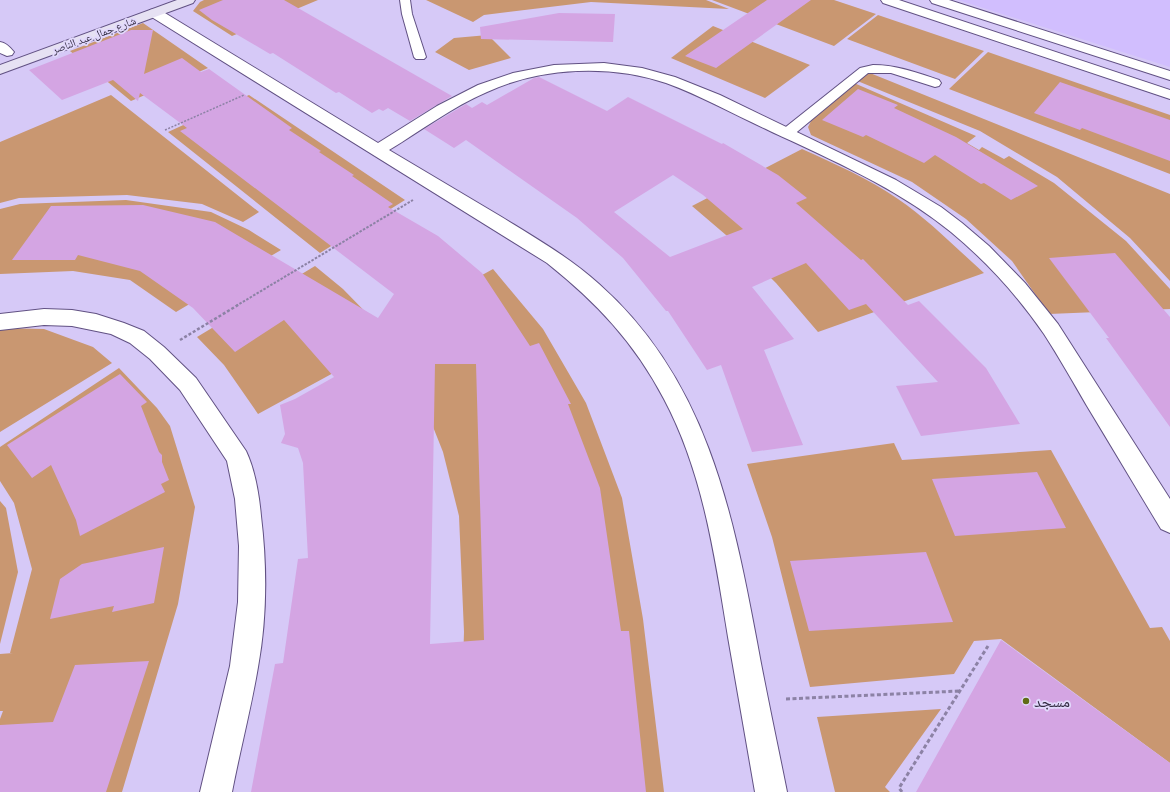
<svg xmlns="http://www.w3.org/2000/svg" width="1170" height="792" viewBox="0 0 1170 792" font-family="'Open Sans','Noto Naskh Arabic',sans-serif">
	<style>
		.built { fill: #d1befe }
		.green { fill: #c99771 }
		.building { fill: #d4a5e3; fill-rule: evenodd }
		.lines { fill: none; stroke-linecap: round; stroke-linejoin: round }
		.service-casing { stroke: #615183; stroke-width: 2 }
		.minor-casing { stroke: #615183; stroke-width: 2 }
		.tertiary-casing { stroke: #615183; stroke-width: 2 }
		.secondary-casing { stroke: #615183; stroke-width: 2 }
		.path-far3 { stroke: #8c82a5; stroke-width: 1.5; stroke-dasharray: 2 1.5; stroke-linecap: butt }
		.path-far2 { stroke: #8c82a5; stroke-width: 2; stroke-dasharray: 2.5 1.5; stroke-linecap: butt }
		.path-far1 { stroke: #8c82a5; stroke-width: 2.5; stroke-dasharray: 3 2; stroke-linecap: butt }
		.path { stroke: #8c82a5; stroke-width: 3; stroke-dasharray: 4 2.5; stroke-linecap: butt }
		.service { fill: #fff; fill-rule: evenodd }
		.minor { fill: #fff; fill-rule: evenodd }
		.tertiary { fill: #fff; fill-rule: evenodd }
		.secondary { fill: #e6e1f3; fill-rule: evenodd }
		.poi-dot { fill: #5f6c15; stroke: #e2d9fc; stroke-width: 1.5 }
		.labels { text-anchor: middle; stroke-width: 3.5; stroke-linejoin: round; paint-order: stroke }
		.far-street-label { font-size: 11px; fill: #342d44; stroke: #e2d9fc }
		.near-poi-label { font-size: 16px; fill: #342d44; stroke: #e2d9fc; text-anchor: start }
	</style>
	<rect width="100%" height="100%" fill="#d6c9f7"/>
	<path class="built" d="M 958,0 L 1170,0 L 1170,67 Z"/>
	<path class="green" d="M 204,0 L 318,0 L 232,36 L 193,11 L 200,2 Z
		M 426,0 L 706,0 L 729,9 L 591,2 L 484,15 L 473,22 Z
		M 712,0 L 834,0 L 876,14 L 834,46 Z
		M 878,15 L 984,51 L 955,79 L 847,39 Z
		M 143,23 L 208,68 L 131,101 L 70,51 Z
		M 713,26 L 810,65 L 765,98 L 671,58 Z
		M 488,35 L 511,58 L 469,70 L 435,52 L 454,38 Z
		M 988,52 L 1170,115 L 1170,174 L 949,89 Z
		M 865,71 L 1170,194 L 1170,281 L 1130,238 L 1057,177 L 980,131 L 855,80 Z
		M 854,83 L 976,136 L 967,143 L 979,150 L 982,147 L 1004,159 L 1009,156 L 1054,183 L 1126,241 L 1170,289 L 1170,309 L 1049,314 L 1012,261 L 966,219 L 912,182 L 811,135 L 808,127 L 811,121 Z
		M 111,95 L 259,212 L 243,222 L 202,204 L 127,195 L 19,198 L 0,203 L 0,142 Z
		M 249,95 L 405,200 L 320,253 L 168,132 Z
		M 802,149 C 835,164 868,178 898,199 C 929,220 956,248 984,273 L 818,332 L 776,283 L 733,241 L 692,206 Z
		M 126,200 L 211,212 L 249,230 L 281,250 L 176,312 L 130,280 L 73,271 L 0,274 L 0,209 L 20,204 Z
		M 315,266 L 343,289 L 383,330 L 493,269 L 543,329 L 586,403 L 622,498 L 643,619 L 664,792 L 459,792 L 464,632 L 459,516 L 443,452 L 416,384 L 392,341 L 258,414 L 224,365 L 197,337 Z
		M 0,328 L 44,329 L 93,347 L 112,363 L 0,432 Z
		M 119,368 L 157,408 L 170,426 L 195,507 L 178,604 L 122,792 L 106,792 L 47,739 L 0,725 L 0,719 L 3,711 L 0,711 L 0,654 L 13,653 L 10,653 L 32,569 L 14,503 L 0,481 L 0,447 Z
		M 894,443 L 902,460 L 1051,450 L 1150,628 L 1162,627 L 1170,641 L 1170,763 L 1001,639 L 974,641 L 954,674 L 810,687 L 772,537 L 747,464 Z
		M 0,501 L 6,508 L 18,572 L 0,644 Z
		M 941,709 L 885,787 L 890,792 L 835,792 L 817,717 Z"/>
	<path class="building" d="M 223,0 L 284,0 L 452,96 L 410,121 L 388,108 L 383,111 L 379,109 L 372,113 L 339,92 L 336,93 L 273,53 L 270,54 L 212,20 L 199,10 Z
		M 767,0 L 811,0 L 716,68 L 685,56 Z
		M 559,13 L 615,14 L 613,42 L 481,39 L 480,27 Z
		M 131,30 L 153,30 L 144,74 L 182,58 L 201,72 L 209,69 L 292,128 L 289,130 L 321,151 L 319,152 L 354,175 L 352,176 L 393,204 L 388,207 L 438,236 L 482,273 L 530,346 L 539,343 L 571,404 L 568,404 L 600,488 L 621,631 L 629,631 L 646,792 L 251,792 L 275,664 L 283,663 L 298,559 L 308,558 L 303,463 L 298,448 L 281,443 L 285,434 L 280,405 L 295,399 L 334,377 L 284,320 L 235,352 L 193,308 L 140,271 L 78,255 L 75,260 L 12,260 L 51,206 L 143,205 L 215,222 L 378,318 L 394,294 L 180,131 L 187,128 L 140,93 L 138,101 L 113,80 L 62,100 L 29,70 ZM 435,364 L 476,364 L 484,640 L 430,644 Z
		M 539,77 L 607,111 L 628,97 L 722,144 L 723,143 L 778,175 L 807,198 L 796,203 L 861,260 L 863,259 L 908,305 L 919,301 L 986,368 L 1020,424 L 921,436 L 896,386 L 938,382 L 866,304 L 849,310 L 806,263 L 752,287 L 794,339 L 764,350 L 803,445 L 752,452 L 721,365 L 707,370 L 668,311 L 666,311 L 623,258 L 577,218 L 466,140 L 454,148 L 424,129 L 466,104 L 472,108 L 482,102 L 487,105 L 534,78 ZM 673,175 L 703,195 L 743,229 L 670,257 L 614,212 Z
		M 1060,82 L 1170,120 L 1170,161 L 1082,128 L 1080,130 L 1034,113 Z
		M 858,89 L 898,105 L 894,108 L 956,137 L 1038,186 L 1011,200 L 984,183 L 981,184 L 935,155 L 924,163 L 866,135 L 863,137 L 822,120 Z
		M 1115,253 L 1170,317 L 1170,427 L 1106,338 L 1109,338 L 1049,258 Z
		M 120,374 L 147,402 L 141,406 L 159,452 L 162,455 L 162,462 L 169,480 L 161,484 L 165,492 L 80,536 L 76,520 L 51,465 L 32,478 L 7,445 Z
		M 1037,472 L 1066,528 L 955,536 L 932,479 Z
		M 164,547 L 154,603 L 112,612 L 114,606 L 50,619 L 60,579 L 82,564 Z
		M 926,552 L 953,622 L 809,631 L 790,561 Z
		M 1001,640 L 1170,763 L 1170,792 L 916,792 Z
		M 149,661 L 106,792 L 0,792 L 0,725 L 53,722 L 75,665 Z"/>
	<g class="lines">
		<g class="service-casing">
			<path id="service" d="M 400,0 L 410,0 L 412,14 L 426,57 L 424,59 L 416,59 L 414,57 L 402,14 Z
				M 873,65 C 897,65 918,73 939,80 L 941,83 L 939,86 L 935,87 L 891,73 L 868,73 L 792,136 L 782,136 L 781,133 L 782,130 L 860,68 Z"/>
		</g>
		<g class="minor-casing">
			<path id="minor" d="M 155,9 L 160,10 L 378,143 L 437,106 L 478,85 L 513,73 L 554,65 L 604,63 L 642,68 L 675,77 L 720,95 L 896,180 L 941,207 L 962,223 L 989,246 L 1025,283 L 1058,324 L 1170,499 L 1170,533 L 1161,529 C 1136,488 1112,447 1087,406 C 1073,382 1059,357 1044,334 C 1018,296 986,261 951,232 C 897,188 832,160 770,131 C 735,115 702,96 666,83 C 610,64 541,67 487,92 C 452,107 422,130 389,150 C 426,172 463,194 500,216 C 534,237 569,257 599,284 C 706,379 732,509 757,642 C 766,692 777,742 787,792 L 755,792 C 746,740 737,689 728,637 C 715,557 703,472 664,399 C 634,342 597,303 547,263 L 150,16 L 149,13 L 150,10 Z
				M 0,42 C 6,43 10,47 14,52 L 12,55 L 7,56 L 0,53 Z
				M 44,309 L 72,310 L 96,314 L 124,323 L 144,331 L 164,347 L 196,378 L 246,451 C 255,470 259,494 261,516 C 267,565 267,618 258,667 C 251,709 240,750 232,792 L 200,792 L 230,666 L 238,602 L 239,546 L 235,499 L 227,461 L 180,390 L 150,359 L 130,343 L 111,334 L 72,326 L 44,325 L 0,330 L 0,314 Z"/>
		</g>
		<g class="tertiary-casing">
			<path id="tertiary" d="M 881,0 L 899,0 L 1170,90 L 1170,99 L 883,3 Z
				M 930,0 L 949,0 L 1170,71 L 1170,80 L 932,3 Z"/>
		</g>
		<g class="secondary-casing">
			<path id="secondary" d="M 177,0 L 195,0 L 193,3 L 0,74 L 0,65 Z"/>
		</g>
		<path class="path-far3" d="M 165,130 L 244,95"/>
		<path class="path-far2" d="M 236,306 L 413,200"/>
		<path class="path-far1" d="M 180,340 L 238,305"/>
		<path class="path" d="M 786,699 L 960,691
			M 902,792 L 899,788 L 988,646"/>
		<use href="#service" class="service"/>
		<use href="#minor" class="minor"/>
		<use href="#tertiary" class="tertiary"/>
		<use href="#secondary" class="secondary"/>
	</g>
	<circle class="poi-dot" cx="1026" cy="701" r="4"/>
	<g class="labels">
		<g class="far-street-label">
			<text transform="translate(94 35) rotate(-20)" y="4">شارع جمال عبد الناصر</text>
		</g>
		<g class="near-poi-label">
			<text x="1034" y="707">مسجد</text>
		</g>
	</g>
</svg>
